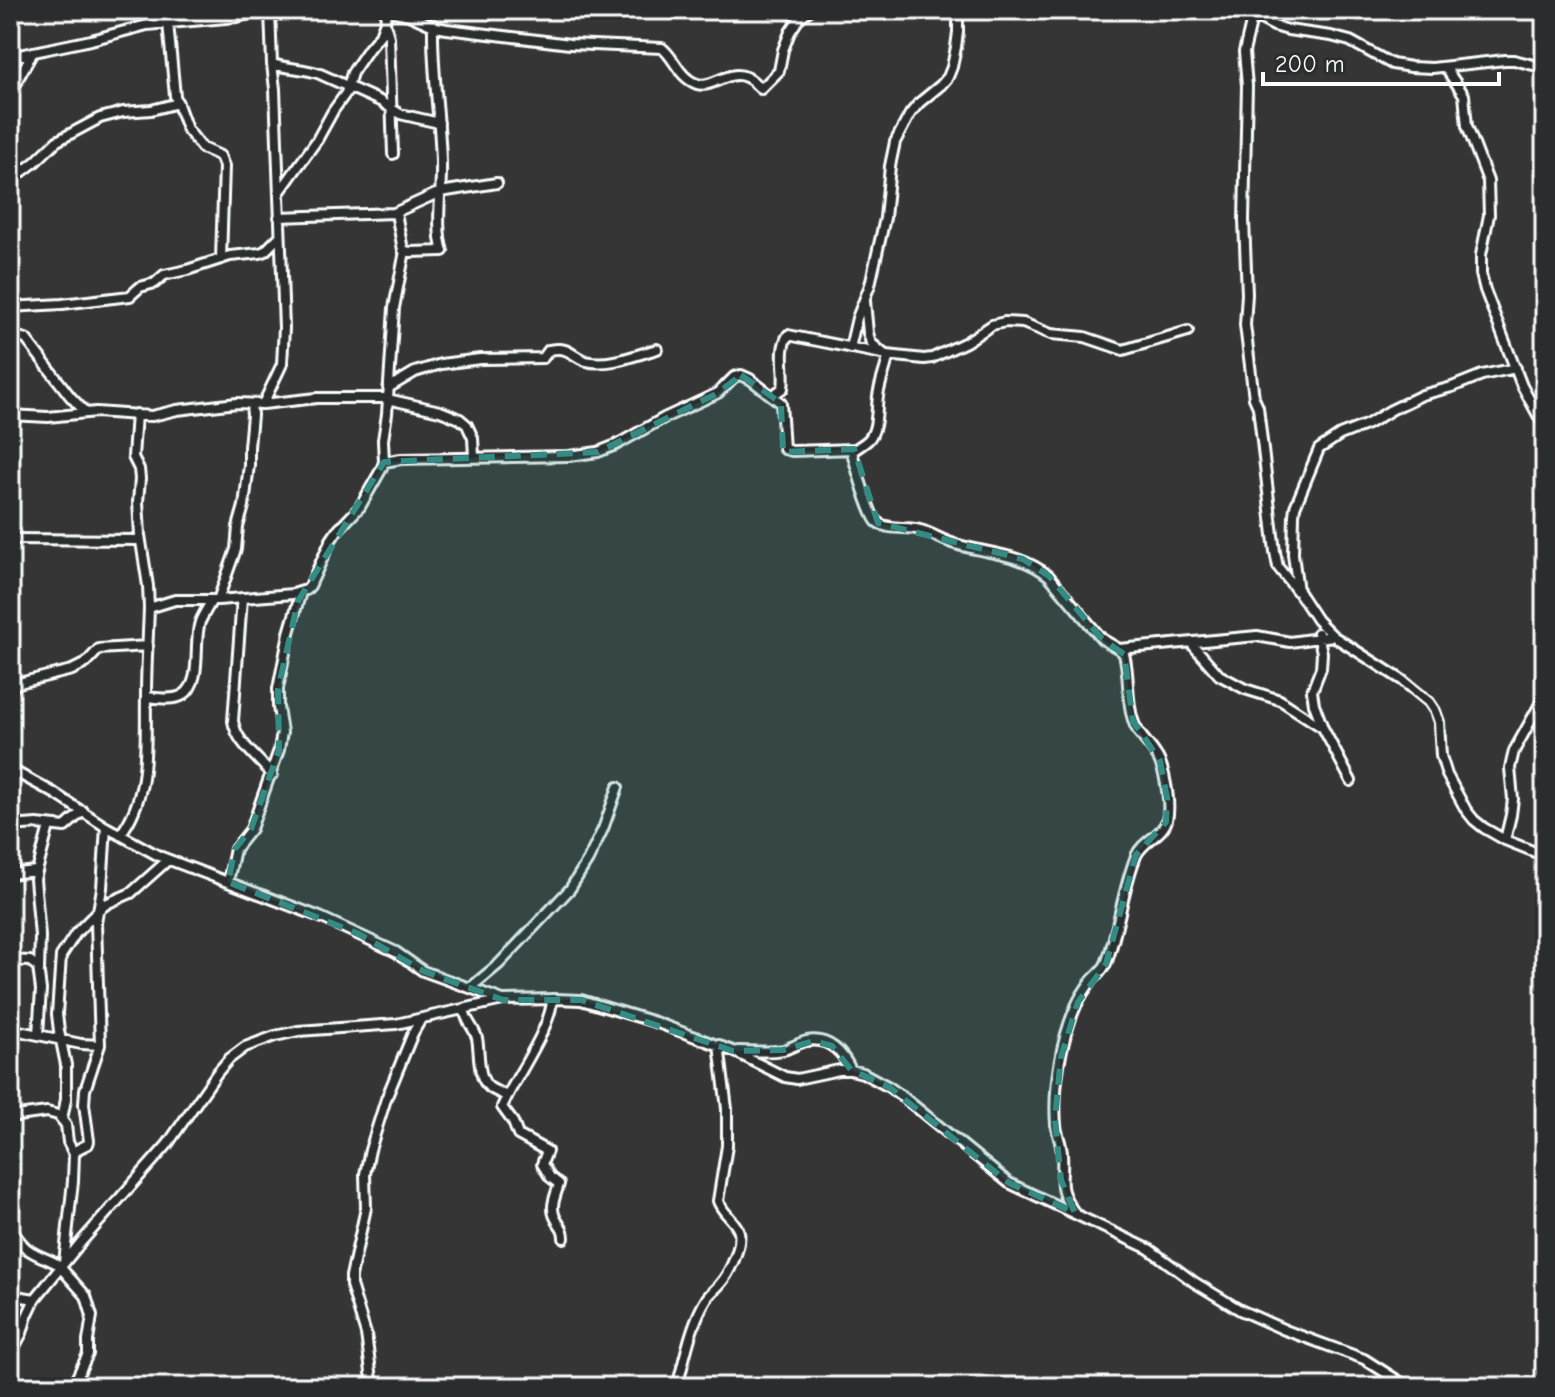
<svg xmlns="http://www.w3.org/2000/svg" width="1555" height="1397" viewBox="0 0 1555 1397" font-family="'Comic Neue',sans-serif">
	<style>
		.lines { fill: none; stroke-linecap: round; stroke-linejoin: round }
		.street-casing { stroke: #fff; stroke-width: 14 }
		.street { stroke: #2a2d2e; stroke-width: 8 }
		.marked { fill: #338b84; fill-opacity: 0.2; stroke: #338b84; stroke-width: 6; stroke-dasharray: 16 10; stroke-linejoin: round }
	</style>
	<rect width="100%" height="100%" fill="#363535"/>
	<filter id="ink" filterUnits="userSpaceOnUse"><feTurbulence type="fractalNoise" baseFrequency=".0125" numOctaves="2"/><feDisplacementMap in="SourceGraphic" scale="16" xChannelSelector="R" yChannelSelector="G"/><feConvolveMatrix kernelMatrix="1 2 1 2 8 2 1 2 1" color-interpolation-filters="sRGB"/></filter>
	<g filter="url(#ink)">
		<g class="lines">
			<g class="street-casing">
				<path id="street" d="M 385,10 L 409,15 L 436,27 L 447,29 L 570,44 L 662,48 C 675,58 678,77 697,84 C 712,89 728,69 746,77 C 752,79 756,85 761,89 L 779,71 L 783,50 L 790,32 L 800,17 L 810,10
					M 1254,10 L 1244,52 L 1247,86 L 1244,220 L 1247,294 L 1245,325 L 1254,398 L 1258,407 L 1275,552 L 1278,567 L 1297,591
					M 1253,15 L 1274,26 L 1288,30 L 1331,36 L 1350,41 L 1392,64 L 1411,67 L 1432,68 L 1505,60 L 1514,60 L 1545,68
					M 168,23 L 175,96 L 187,129 L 202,148 L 220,156 L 224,166 L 221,259
					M 385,23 L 389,37 L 393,154
					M 10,57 L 91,40 L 147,25 L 237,17 L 266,10
					M 272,64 C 288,69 304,68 320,74 L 380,101 L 400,114 L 439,123
					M 1445,67 L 1464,95 L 1467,126 L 1488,181 L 1489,215 L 1481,255 L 1481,274 L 1485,290 L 1522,386 L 1545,428
					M 10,100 L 19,77 L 33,52
					M 10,181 L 35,162 L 57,141 L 100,118 L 123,112 L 151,110 L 178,103
					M 279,193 L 317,140 L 333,111 L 346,93 L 352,73 L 369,48 L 380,35 L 385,22 L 387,10
					M 396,213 L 403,250 L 410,252 L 443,251 C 435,228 442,189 441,163 C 440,117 432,72 433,25
					M 279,217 L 394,213 L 440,192 L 497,183
					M 865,301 L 868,333 L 871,343 L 883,353
					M 10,307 L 62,304 L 130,296 L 140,287 L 155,283 L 164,275 L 187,270 L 230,256 L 260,253 L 265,251 L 280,236
					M 10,335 L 26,339 L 70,396 L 85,412
					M 850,348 L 857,318 L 870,285 L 885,218 L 890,166 L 895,142 L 910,114 L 919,103 L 941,85 L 948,77 L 952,67 L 956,47 L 958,32 L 958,10
					M 887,355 L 924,359 L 932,358 L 966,342 L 992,325 L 1005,322 L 1023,323 L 1051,334 L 1085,337 L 1123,350 L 1188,331
					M 1516,368 L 1482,375 L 1452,387 L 1422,395 L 1391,410 L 1368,424 L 1340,435 L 1319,449 L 1295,507 L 1294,515 L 1293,554 L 1298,591 L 1317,620 L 1333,636 L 1402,680 L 1429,702 L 1435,711 L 1439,722 L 1441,756 L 1447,775 L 1466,810 L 1474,820 L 1484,828 L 1505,840 L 1545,856
					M 388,388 L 415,372 L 441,364 L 480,359 L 543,358 L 549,350 C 571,346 570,356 586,361 C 607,367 636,355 657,349
					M 772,396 L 783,388 C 786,371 778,351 788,335 L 887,355 L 888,358 C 885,371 880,383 878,396 C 876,410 878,430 868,440 C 863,445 857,447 852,452 C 855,464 870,516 877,522 C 888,531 907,526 920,530 C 932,533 943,541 955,544 C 988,554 1021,553 1049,576 L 1102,639 L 1119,649 L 1124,654 C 1130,676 1126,699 1133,720 C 1137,735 1148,742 1156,755 C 1165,767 1171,805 1167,820 C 1163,835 1142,841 1136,856 C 1122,891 1119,928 1107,961 C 1104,970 1098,974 1092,980 C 1086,988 1080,997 1076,1006 C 1061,1040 1053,1087 1056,1125 C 1057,1135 1062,1144 1062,1154 C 1064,1183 1055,1184 1074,1212
					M 263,404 L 282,364 L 284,328 L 275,89 L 272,64 L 270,10
					M 10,415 L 48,417 L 96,412 L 152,416 L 177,410 L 237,403 L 263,404 L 317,398 L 383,398 L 440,411 L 460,419 L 467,425 L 473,438 L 474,457
					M 384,462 L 401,459 L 569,456 L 598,452 L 616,445 L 664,418 L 718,393 L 734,377 L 741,375 L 750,379 L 781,403 L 784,449 L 792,451 L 854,449
					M 10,539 L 140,540
					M 242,598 L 233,721 C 237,744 258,757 272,775
					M 218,600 L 236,549 L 238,527 L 244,506 L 249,465 L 249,447 L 252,415 L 251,404
					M 149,608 L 175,600 L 218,600 L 293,594 L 306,590 L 310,586 L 331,540 L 337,531 L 360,507 L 381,470 L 384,462 L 383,440 L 387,414 L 394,308 L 405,251
					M 1318,633 L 1322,653 L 1321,668 L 1312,691 L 1314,704 L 1323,728
					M 1191,643 L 1219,675 L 1245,689 L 1280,700 L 1323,728 L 1351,781
					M 1119,649 L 1257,636 L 1290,642 L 1333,636
					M 10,693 L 14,685 L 19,683 L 72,670 L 86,663 L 99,649 L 148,646
					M 146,697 C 157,698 173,701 183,695 C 203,683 193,642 200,622 C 203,615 208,607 212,600
					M 10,769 L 54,793 L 106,827 L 159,856 L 320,917 L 396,952 L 423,971 L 503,1000
					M 10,826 L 37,824 L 65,827 L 83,811
					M 120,835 C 151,795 145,743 146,696 C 146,667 148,638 149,608 L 148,586 L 140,535 L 138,502 L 140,479 L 139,469 L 133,457 L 136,414
					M 1505,840 L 1511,815 L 1513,799 L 1510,768 L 1514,751 L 1545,695
					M 10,874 L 36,871
					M 228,882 L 235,849 L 251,829 L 279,750 L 282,732 L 278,707 L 278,689 L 289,633 L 301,592
					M 10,960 L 30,961 L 38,967 L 41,990 L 38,1034
					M 39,971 L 40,936 L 35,879 L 49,826
					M 470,988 L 499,964 L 570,889 L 588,860 L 603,829 L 618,787
					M 552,999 C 552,1027 514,1079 502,1107 L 513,1122 L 518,1135 L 547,1151 L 542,1164 L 550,1177 L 559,1184 C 556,1195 549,1207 556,1219 C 560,1227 564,1228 564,1238
					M 464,1009 C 466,1022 474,1027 477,1038 C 480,1052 477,1078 489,1087 C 494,1091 501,1093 507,1096
					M 10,1029 L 81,1044 L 100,1045
					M 738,1051 C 752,1051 768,1053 783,1050 C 791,1048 798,1043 807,1041 C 829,1037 843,1053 851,1070
					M 10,1117 L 47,1112 L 58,1115 L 66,1125 L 68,1142 L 74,1154
					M 62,1119 L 66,1099 L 66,1065 L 59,1031 L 57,1014 L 61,956 L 76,933 L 101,908 L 108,903 L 131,893 L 168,860
					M 10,1227 C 16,1236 22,1247 32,1252 C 42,1258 52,1260 62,1267
					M 64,1263 L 73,1181 L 74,1154 L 78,1149 L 88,1144 L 89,1141 L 84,1104 L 85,1090 L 100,1045 L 96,923 L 102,888 L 106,827
					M 61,1268 L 86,1296 L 92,1316 L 88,1341 L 88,1354 L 77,1377 L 80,1387
					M 10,1295 L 35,1299
					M 10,1355 L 22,1333 L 27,1316 L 35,1299 L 82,1241 L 167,1145 L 217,1073 L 229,1059 L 245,1047 L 275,1036 L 298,1031 L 396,1024 L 503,1000 L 556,999 L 581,1000 L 655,1022 L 733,1051 L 785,1077 L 797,1079 L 839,1070 L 851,1070 L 863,1073 L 889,1087 L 907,1100 L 1009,1183 L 1149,1249 L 1194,1282 L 1240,1310 L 1285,1330 L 1364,1359 L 1408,1387
					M 373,1387 L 366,1334 L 351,1285 L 351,1276 L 366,1208 L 365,1174 L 370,1150 L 386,1099 L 413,1033 L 421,1019
					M 677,1387 C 685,1358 691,1323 707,1298 C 710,1293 716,1289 720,1284 C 729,1274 742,1247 739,1232 C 737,1222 722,1213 718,1201 L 727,1146 L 727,1109 L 719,1045"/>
			</g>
			<use href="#street" class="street"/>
		</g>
	</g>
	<path class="marked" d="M 741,375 L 781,403 L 783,452 L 854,449 L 878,523 L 1023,559 L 1049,576 L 1102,639 L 1124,654 L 1133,721 L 1160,761 L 1167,798 L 1166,822 L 1136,855 L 1106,964 L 1078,1002 L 1061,1057 L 1055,1119 L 1061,1180 L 1075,1213 L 1009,1183 L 889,1087 L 851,1070 L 832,1046 L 814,1041 L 783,1050 L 733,1051 L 581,1000 L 503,1000 L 423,971 L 359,934 L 228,882 L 235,849 L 251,829 L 279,750 L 278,689 L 298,601 L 384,462 L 598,452 L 718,393 Z"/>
	<rect width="1555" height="1397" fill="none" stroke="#2a2d2e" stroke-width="40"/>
	<rect x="20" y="20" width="1515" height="1357" fill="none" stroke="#fff" stroke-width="3" filter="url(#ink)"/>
	<path d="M1263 72v12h236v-12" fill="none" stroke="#ffffff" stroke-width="4"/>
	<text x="1275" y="72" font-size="24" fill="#ffffff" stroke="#2a2d2e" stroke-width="6" paint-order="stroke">200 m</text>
</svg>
